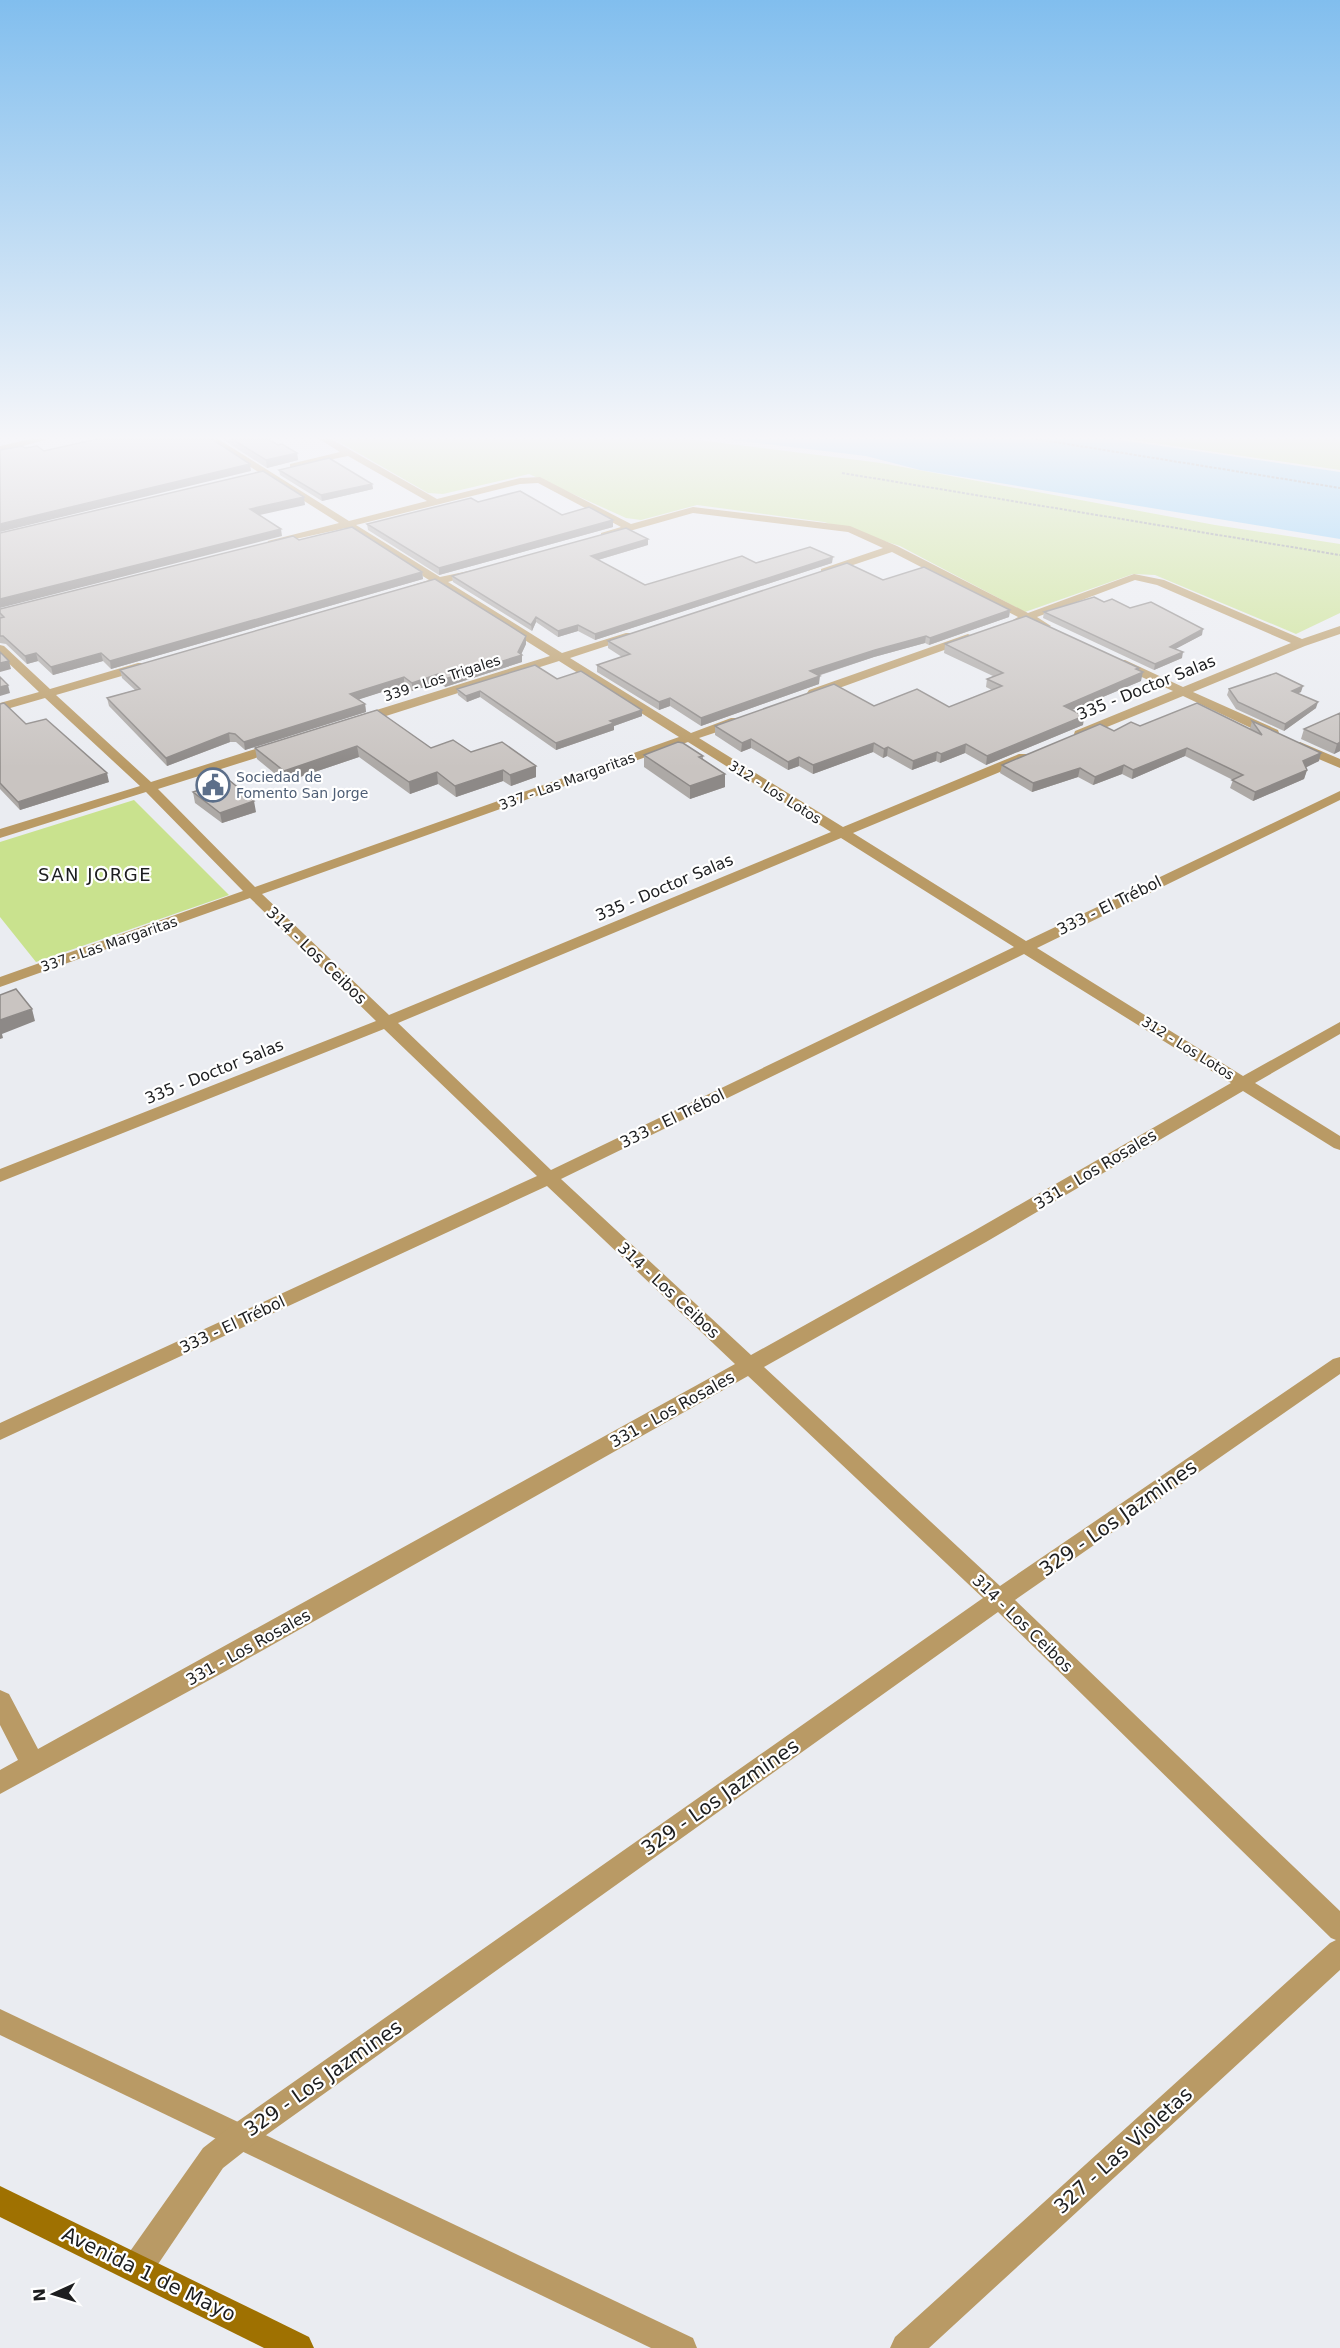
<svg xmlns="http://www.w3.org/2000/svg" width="1340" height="2348" viewBox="0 0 1340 2348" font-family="'DejaVu Sans',sans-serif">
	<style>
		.green { fill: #c9e28e }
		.water { fill: #87ccf8 }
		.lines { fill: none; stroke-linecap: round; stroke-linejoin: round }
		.path { stroke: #888a8e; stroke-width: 2; stroke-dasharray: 3 1.5; stroke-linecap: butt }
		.lane { fill: #b99a65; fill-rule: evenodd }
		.street { fill: #b99a65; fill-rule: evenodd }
		.secondary { fill: #9f7101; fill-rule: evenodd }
		.wall { fill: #ada9a6 }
		.shaded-wall { fill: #8d8987 }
		.building { fill: #c9c4c1; stroke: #8d8987; stroke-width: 1.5 }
		.labels { text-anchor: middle; stroke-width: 4.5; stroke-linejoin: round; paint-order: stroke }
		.far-street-label { font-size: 14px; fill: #1d1e20; stroke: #fff }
		.far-service-label { font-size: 14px; fill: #4e5e75; stroke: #fff; text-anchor: start }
		.street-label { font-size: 16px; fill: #1d1e20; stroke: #fff }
		.neighbourhood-label { font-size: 18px; letter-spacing: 1.5px; fill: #1d1e20; stroke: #fff }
		.near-street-label { font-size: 20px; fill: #1d1e20; stroke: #fff }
	</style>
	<rect width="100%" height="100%" fill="#eaecf1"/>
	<path class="green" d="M 334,439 L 690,439 L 881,463 L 1215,525 L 1340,544 L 1340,613 L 1296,634 L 1155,575 L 1133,574 L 1025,612 L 900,546 L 824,522 L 697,505 L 641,520 L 626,518 L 529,474 L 443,494 L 428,493 Z
		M 1126,439 L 1340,439 L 1340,470 Z
		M 134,800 L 229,895 L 36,962 L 0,917 L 0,842 Z"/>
	<path class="water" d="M 725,439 L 1113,439 L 1340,472 L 1340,539 L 920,470 L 866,456 Z"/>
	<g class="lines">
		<path class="path" d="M 1036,439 L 1340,488
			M 842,473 L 1340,555"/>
		<path class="lane" d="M 0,2009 L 693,2338 L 697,2348 L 651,2348 L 0,2035 Z"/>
		<path class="street" d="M 31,439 L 49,439 L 0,452 L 0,446 Z
			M 206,439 L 218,439 L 349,521 L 427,501 L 348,456 L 290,468 L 290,464 L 340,452 L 319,439 L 331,439 L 437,499 L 520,478 L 540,477 L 631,524 L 693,507 L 850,526 L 897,546 L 1028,613 L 1134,574 L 1164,580 L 1302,639 L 1340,626 L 1340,634 L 1305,646 L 1193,692 L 1278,730 L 1279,733 L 1278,736 L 1268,736 L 1183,696 L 1080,738 L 1075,737 L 1074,734 L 1075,731 L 1173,691 L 1117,666 L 1117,660 L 1125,660 L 1183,687 L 1291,643 L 1157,585 L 1135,580 L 1037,617 L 1051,626 L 1045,629 L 1027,621 L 1015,622 L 1013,620 L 1018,617 L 892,552 L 829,573 L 821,573 L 821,569 L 883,548 L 848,532 L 693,513 L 605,538 L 601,537 L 601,533 L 621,527 L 538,483 L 520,484 L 356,525 L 440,577 L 478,569 L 478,573 L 448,582 L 562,653 L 626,633 L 634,633 L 634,637 L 570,658 L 691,733 L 731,718 L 741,718 L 742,721 L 741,724 L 699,738 L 843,827 L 1019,754 L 1029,754 L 1031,757 L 1029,760 L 853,833 L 1026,941 L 1340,791 L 1340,800 L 1037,948 L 1243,1076 L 1340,1022 L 1340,1034 L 1255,1083 L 1340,1136 L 1340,1150 L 1334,1148 L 1243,1091 L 986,1242 L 764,1367 L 1000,1586 L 1333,1359 L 1340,1357 L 1340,1374 L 1015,1600 L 1340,1911 L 1340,1970 L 929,2348 L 890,2348 L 895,2337 L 1330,1943 L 1336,1940 L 1331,1938 L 998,1612 L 251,2146 L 223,2168 L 148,2279 L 137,2283 L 126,2279 L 122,2268 L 126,2257 L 203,2148 L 231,2126 L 983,1598 L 748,1376 L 226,1671 L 0,1794 L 0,1770 L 18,1760 L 0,1725 L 0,1690 L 9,1694 L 38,1749 L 735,1364 L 547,1186 L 0,1440 L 0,1423 L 537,1176 L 384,1029 L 0,1182 L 0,1169 L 376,1021 L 250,898 L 0,987 L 0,977 L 243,891 L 146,792 L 0,838 L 0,829 L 140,786 L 45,698 L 0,711 L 0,703 L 39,692 L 0,655 L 0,645 L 4,646 L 50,689 L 138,663 L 146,663 L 146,669 L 56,695 L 151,782 L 274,743 L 284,743 L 286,746 L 284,749 L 158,789 L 255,887 L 679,737 L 559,661 L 364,723 L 354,723 L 353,720 L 354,717 L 550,656 L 437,585 L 410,590 L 410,586 L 429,580 L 346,528 L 268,545 L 268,541 L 339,523 ZM 688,742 L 831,832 L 389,1015 L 262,894 ZM 841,838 L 1014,947 L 551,1170 L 398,1023 ZM 1024,954 L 1231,1083 L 972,1232 L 751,1355 L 561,1179 Z
			M 968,634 L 972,636 L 972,640 L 817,696 L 813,697 L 807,693 L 809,690 Z
			M 1300,742 L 1340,759 L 1340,768 L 1295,749 L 1293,746 Z"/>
		<path class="secondary" d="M 0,2186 L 309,2337 L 314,2348 L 264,2348 L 0,2217 Z"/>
	</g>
	<path class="wall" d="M 222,439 L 268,439 L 278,445 L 297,453 L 298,460 L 267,468 Z
		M 279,470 L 372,484 L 373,489 L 322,501 L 280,475 Z
		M 478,502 L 562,515 L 613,520 L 613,527 L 439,575 L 368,530 L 367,524 Z
		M 299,540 L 422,572 L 423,579 L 111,669 L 103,661 L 53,675 L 38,661 L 27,664 L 6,644 L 0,643 L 0,609 Z
		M 648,545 L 598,560 L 645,585 L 756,563 L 832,563 L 595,640 L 578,631 L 558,637 L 536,622 L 532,631 L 453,582 L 452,576 Z
		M 883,580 L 1010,610 L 1009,617 L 929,645 L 925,643 L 874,657 L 818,676 L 819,684 L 701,726 L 670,706 L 659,710 L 597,672 L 597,665 L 622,657 L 608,648 L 608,641 Z
		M 1104,602 L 1130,608 L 1202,635 L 1175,649 L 1182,658 L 1154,670 L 1043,618 L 1044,612 Z
		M 526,644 L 521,654 L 522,662 L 445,687 L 439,682 L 412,691 L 404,685 L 359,699 L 365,704 L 366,712 L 245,750 L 236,742 L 230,742 L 167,766 L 109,706 L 107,698 L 135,690 L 122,678 L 120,670 Z
		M 945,644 L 1139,670 L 1141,681 L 1072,710 L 1084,716 L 1083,725 L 986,765 L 965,753 L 940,763 L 936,761 L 912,770 L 887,756 L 883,758 L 873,752 L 813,774 L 799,766 L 788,770 L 751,748 L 741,752 L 715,735 L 715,726 L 874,706 L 949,707 L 992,690 L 986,687 L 987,679 L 993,676 L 944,653 Z
		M 557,679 L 642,710 L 642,716 L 614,726 L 614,730 L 556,750 L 480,697 L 467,702 L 458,695 L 457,689 Z
		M 1229,689 L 1301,692 L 1298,693 L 1316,708 L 1284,731 L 1236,709 L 1227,695 Z
		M 0,704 L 26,724 L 109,782 L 20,810 L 0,789 Z
		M 377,710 L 431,748 L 471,752 L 536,766 L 536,777 L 511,786 L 503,781 L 456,797 L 438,784 L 410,794 L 359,757 L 285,782 L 257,759 L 255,748 Z
		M 1340,713 L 1340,751 L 1334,754 L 1301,739 L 1304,729 Z
		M 1252,721 L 1319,761 L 1305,767 L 1307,770 L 1304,779 L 1253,801 L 1230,788 L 1233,780 L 1185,756 L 1132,779 L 1122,774 L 1093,785 L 1078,777 L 1032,792 L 1000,773 L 1002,765 L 1114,731 L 1140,726 L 1250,729 Z
		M 644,755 L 703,756 L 703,759 L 725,787 L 690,799 L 644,767 Z
		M 193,792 L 256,812 L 222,823 L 195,803 Z"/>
	<path class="shaded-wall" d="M 297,453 L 298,460 L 267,468 L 266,460 Z
		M 250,464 L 251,471 L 0,532 L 0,524 Z
		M 372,484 L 373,489 L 322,501 L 321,495 Z
		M 304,497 L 305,505 L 251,517 L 250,509 Z
		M 613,520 L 613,527 L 439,575 L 439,568 Z
		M 281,529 L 282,536 L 0,608 L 0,599 Z
		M 648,539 L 648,545 L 591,562 L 591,556 Z
		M 833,557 L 832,563 L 595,640 L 595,634 Z
		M 422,572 L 423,579 L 111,669 L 110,661 Z
		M 1010,610 L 1009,617 L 929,645 L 930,638 Z
		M 536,617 L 536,622 L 532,631 L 531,625 Z
		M 578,625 L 578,631 L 558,637 L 558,631 Z
		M 1203,629 L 1202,635 L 1168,653 L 1170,647 Z
		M 526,636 L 526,644 L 521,655 L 522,655 L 522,662 L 445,687 L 445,679 L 518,652 Z
		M 926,636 L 925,643 L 874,657 L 810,678 L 810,671 L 875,650 Z
		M 1183,652 L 1182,658 L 1154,670 L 1155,664 Z
		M 36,653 L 38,661 L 27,664 L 25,656 Z
		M 101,653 L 103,661 L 53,675 L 51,667 Z
		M 9,661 L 11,669 L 0,672 L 0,663 Z
		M 1139,668 L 1138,674 L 1143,672 L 1141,681 L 1062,714 L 1064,706 Z
		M 438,674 L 439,682 L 412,691 L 412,683 Z
		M 820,676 L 819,684 L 701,726 L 701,718 Z
		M 404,677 L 404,685 L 351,702 L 350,694 Z
		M 8,685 L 10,693 L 0,696 L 0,687 Z
		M 1303,686 L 1301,692 L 1290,697 L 1292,691 Z
		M 480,691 L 480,697 L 467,702 L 466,696 Z
		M 670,698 L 670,706 L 659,710 L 659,702 Z
		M 1318,702 L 1316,708 L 1284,731 L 1285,724 Z
		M 365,704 L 366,712 L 245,750 L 244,742 Z
		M 642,710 L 642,716 L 614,726 L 614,730 L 556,750 L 556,743 L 610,721 Z
		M 1084,716 L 1083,725 L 986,765 L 987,756 Z
		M 229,733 L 230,742 L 167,766 L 166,758 Z
		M 751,739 L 751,748 L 741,752 L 742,743 Z
		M 1340,742 L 1340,751 L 1334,754 L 1337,744 Z
		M 874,743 L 873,752 L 813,774 L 813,765 Z
		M 966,744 L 965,753 L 940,763 L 941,754 Z
		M 357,746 L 359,757 L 285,782 L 284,771 Z
		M 888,747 L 887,756 L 883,758 L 884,749 Z
		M 1187,748 L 1185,756 L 1132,779 L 1133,770 Z
		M 937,752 L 936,761 L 912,770 L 913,761 Z
		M 1321,753 L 1319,761 L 1301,770 L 1303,761 Z
		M 799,757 L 799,766 L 788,770 L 788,762 Z
		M 1124,765 L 1122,774 L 1093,785 L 1095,777 Z
		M 536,766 L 536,777 L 511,786 L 510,775 Z
		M 1080,768 L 1078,777 L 1032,792 L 1033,783 Z
		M 503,770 L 503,781 L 456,797 L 455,786 Z
		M 1307,770 L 1304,779 L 1253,801 L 1255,792 Z
		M 437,772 L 438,784 L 410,794 L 409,782 Z
		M 107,773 L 109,782 L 20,810 L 18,802 Z
		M 725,774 L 725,787 L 690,799 L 690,786 Z
		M 254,801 L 256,812 L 222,823 L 220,813 Z
		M 32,1009 L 35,1021 L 2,1034 L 3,1038 L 0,1039 L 0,1020 Z"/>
	<path class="building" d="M 97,439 L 212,439 L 250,464 L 0,524 L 0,450 L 22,446 L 25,448 L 37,446 L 44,451 Z
		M 232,439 L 268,439 L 278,445 L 282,444 L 297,453 L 266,460 Z
		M 329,458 L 372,484 L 321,495 L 279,470 Z
		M 263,471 L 304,497 L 250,509 L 281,529 L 0,599 L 0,533 Z
		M 520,491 L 562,515 L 589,507 L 613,520 L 439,568 L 367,524 L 471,498 L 478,502 Z
		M 352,527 L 422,572 L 110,661 L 101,653 L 51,667 L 36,653 L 25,656 L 3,636 L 0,636 L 0,618 L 4,617 L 0,613 L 0,609 L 293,536 L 299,540 Z
		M 626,528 L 648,539 L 591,556 L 645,585 L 742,556 L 756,563 L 810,547 L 833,557 L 595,634 L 578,625 L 558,631 L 536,617 L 531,625 L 452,576 Z
		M 847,563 L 883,580 L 924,567 L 1010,610 L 930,638 L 926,636 L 875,650 L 810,671 L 820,676 L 701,718 L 670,698 L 659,702 L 597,665 L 630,654 L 608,641 Z
		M 435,579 L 526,636 L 518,652 L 522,655 L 445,679 L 438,674 L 412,683 L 404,677 L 350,694 L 365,704 L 244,742 L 235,734 L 229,733 L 166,758 L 107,698 L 140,689 L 120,670 Z
		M 1094,597 L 1104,602 L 1112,599 L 1130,608 L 1151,602 L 1203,629 L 1170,647 L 1183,652 L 1155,664 L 1044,612 Z
		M 1026,616 L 1139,668 L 1136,669 L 1143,672 L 1064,706 L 1084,716 L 987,756 L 966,744 L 941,754 L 937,752 L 913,761 L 888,747 L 884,749 L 874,743 L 813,765 L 799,757 L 788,762 L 751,739 L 742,743 L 715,726 L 834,684 L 874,706 L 917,689 L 949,707 L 1002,686 L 987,679 L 1003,673 L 945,644 Z
		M 0,652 L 9,661 L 0,663 Z
		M 535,665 L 557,679 L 581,671 L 642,710 L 610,721 L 614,723 L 556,743 L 480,691 L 466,696 L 457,689 Z
		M 1276,673 L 1303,686 L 1292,691 L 1318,702 L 1285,724 L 1238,702 L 1229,689 Z
		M 0,677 L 8,685 L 0,687 Z
		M 4,703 L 26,724 L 46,719 L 107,773 L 18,802 L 0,783 L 0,704 Z
		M 1197,703 L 1262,735 L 1252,721 L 1321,753 L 1303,761 L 1307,770 L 1255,792 L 1232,780 L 1243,775 L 1187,748 L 1133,770 L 1124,765 L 1095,777 L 1080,768 L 1033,783 L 1002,765 L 1100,724 L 1114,731 L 1131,722 L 1140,726 Z
		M 377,710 L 431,748 L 453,740 L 471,752 L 502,742 L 536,766 L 510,775 L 503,770 L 455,786 L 437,772 L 409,782 L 357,746 L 284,771 L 255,748 Z
		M 1340,713 L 1340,742 L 1337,744 L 1304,729 Z
		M 678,742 L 683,743 L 703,756 L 699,757 L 725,774 L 690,786 L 644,755 Z
		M 229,780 L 254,801 L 220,813 L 193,792 Z
		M 16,989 L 32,1009 L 0,1020 L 0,995 Z"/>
	<linearGradient id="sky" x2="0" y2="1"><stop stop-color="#81beee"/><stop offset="0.57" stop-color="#f6f6f9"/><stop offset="1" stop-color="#f6f6f9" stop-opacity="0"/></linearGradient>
	<rect width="1340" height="768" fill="url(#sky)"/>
	<defs>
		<g id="civic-ring" transform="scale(1.725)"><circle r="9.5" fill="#fff" stroke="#5c6f8a" stroke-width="1.5"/><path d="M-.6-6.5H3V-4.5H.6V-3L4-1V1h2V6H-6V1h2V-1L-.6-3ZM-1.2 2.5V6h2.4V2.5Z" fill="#5c6f8a"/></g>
	</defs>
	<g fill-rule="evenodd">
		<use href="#civic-ring" x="213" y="785"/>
	</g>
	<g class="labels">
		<g class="far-street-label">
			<text transform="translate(442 678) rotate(-18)" y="5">339 - Los Trigales</text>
			<text transform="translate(567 781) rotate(-20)" y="5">337 - Las Margaritas</text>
			<text transform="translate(775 792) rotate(32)" y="5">312 - Los Lotos</text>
			<text transform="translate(109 944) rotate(-19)" y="5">337 - Las Margaritas</text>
			<text transform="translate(1188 1048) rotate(32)" y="5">312 - Los Lotos</text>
		</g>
		<g class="far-service-label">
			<text x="236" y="782">Sociedad de<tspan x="236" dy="16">Fomento San Jorge</tspan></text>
		</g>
		<g class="street-label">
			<text transform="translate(1146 687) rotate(-22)" y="6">335 - Doctor Salas</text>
			<text transform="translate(664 887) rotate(-23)" y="6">335 - Doctor Salas</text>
			<text transform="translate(1109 905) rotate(-26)" y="6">333 - El Trébol</text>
			<text transform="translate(317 955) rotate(44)" y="6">314 - Los Ceibos</text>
			<text transform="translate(214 1071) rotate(-22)" y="6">335 - Doctor Salas</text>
			<text transform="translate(672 1118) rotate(-26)" y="6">333 - El Trébol</text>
			<text transform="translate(1095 1169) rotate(-31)" y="6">331 - Los Rosales</text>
			<text transform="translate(669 1290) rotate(43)" y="6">314 - Los Ceibos</text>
			<text transform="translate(232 1324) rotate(-25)" y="6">333 - El Trébol</text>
			<text transform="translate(672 1409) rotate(-29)" y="6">331 - Los Rosales</text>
			<text transform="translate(1023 1623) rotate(44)" y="6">314 - Los Ceibos</text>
			<text transform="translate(248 1647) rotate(-29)" y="6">331 - Los Rosales</text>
		</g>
		<g class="neighbourhood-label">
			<text x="95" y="881">SAN JORGE</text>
		</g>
		<g class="near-street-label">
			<text transform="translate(1118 1518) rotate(-35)" y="7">329 - Los Jazmines</text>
			<text transform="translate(720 1797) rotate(-35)" y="7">329 - Los Jazmines</text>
			<text transform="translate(323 2078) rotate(-35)" y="7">329 - Los Jazmines</text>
			<text transform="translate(1123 2150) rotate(-42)" y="7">327 - Las Violetas</text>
			<text transform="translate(149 2274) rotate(26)" y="7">Avenida 1 de Mayo</text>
		</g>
	</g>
	<g transform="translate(54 2294) rotate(266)" stroke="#ffffff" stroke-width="4.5" paint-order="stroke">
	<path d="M0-4.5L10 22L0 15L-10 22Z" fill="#1d1e20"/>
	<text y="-9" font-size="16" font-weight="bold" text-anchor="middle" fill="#1d1e20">N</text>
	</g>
</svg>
